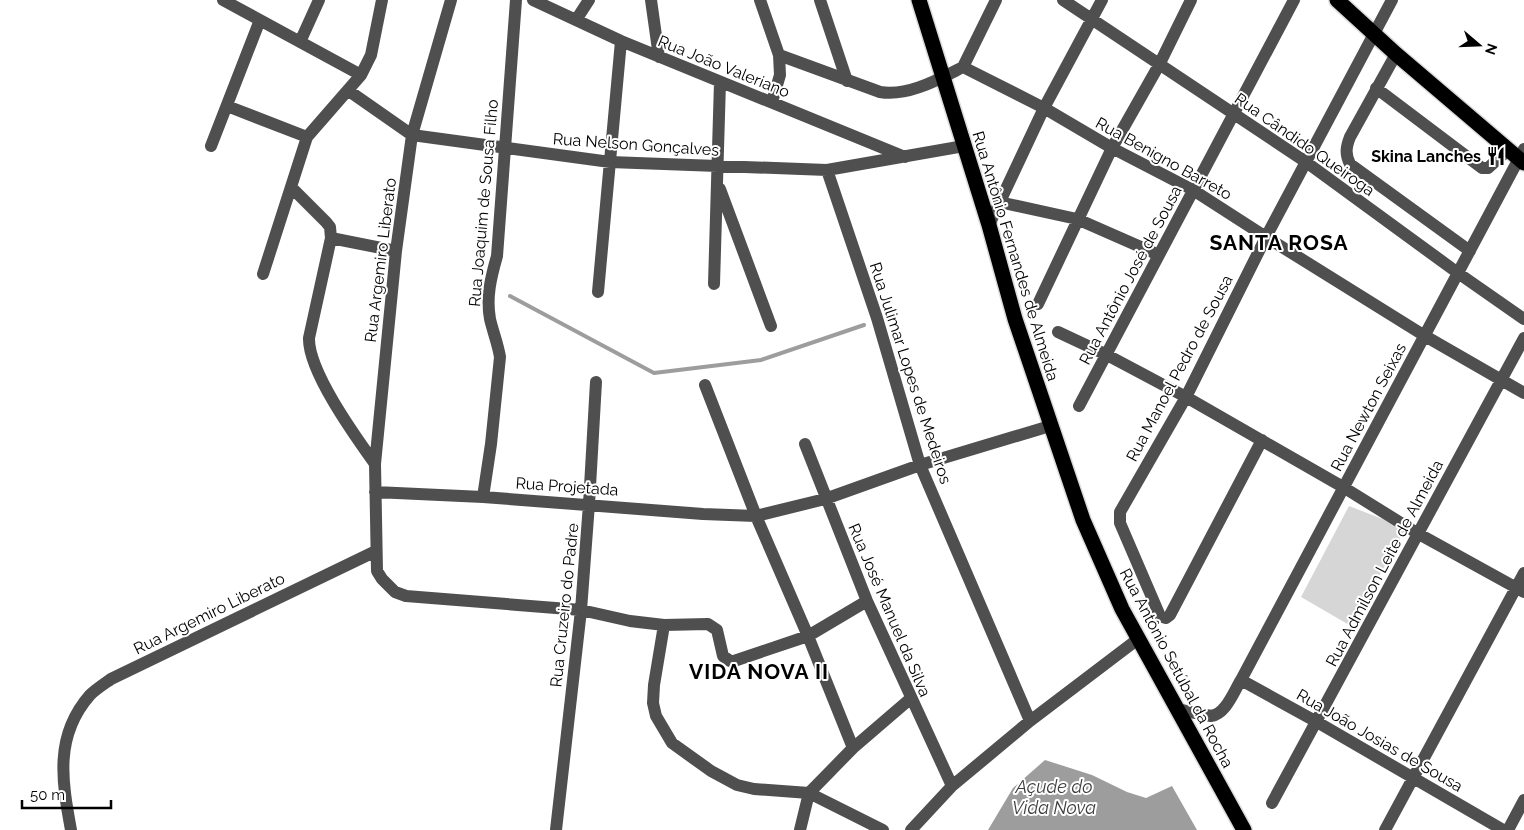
<svg xmlns="http://www.w3.org/2000/svg" width="1524" height="830" viewBox="0 0 1524 830" font-family="Raleway,sans-serif">
	<style>
		.green { fill: #d6d6d6 }
		.water { fill: #9d9d9d }
		.lines { fill: none; stroke-linecap: round; stroke-linejoin: round }
		.stream { stroke: #9d9d9d; stroke-width: 4 }
		.highway-casing { stroke: #dbdbdb; stroke-width: 18 }
		.minor { stroke: #4f4f4f; stroke-width: 12 }
		.highway { stroke: #000; stroke-width: 15 }
		.labels { text-anchor: middle; stroke-width: 4; stroke-linejoin: round; paint-order: stroke }
		.street-label { font-size: 16px; fill: #000; stroke: #fff }
		.poi-label { font-size: 16px; font-weight: bold; fill: #000; stroke: #fff; text-anchor: end }
		.water-label { font-size: 18px; font-style: italic; fill: #3e3e3e; stroke: #fff }
		.district-label { font-size: 21px; font-weight: bold; letter-spacing: 1px; fill: #000; stroke: #fff }
	</style>
	<rect width="100%" height="100%" fill="#fff"/>
	<path class="green" d="M 1349,506 L 1406,528 L 1351,626 L 1301,597 Z"/>
	<path class="water" d="M 1045,760 L 1092,775 L 1127,792 L 1146,798 L 1172,786 L 1197,830 L 988,830 L 1013,788 Z"/>
	<g class="lines">
		<path class="stream" d="M 510,296 L 654,373 L 761,360 L 864,325"/>
		<g class="highway-casing">
			<path id="highway" d="M 919,0 L 989,225 L 1015,319 L 1083,520 L 1122,609 L 1244,830
				M 1337,0 L 1396,54 L 1524,163"/>
		</g>
		<path class="minor" d="M 223,0 L 361,75
			M 451,0 L 412,135 L 396,251 L 375,464 L 377,571 L 382,579 L 395,592 L 406,596 L 581,610 L 630,621 L 664,625 L 708,624 L 717,630 L 723,656 L 730,661 L 734,661 L 808,636 L 867,601
			M 533,0 L 621,41 L 905,157
			M 651,0 L 659,57
			M 760,0 L 779,55 L 780,75 L 772,102
			M 820,0 L 847,81
			M 1063,0 L 1306,162 L 1458,273 L 1524,319
			M 576,20 L 589,0
			M 300,42 L 319,0
			M 1396,54 L 1350,137 C 1346,147 1345,154 1350,164 L 1470,251
			M 779,55 L 880,92 C 908,97 939,79 963,67 L 996,0
			M 963,67 L 1044,108 L 1112,148 L 1193,190 L 1266,237 L 1425,336 L 1524,393
			M 1376,88 L 1482,168 L 1488,168 L 1509,149
			M 349,91 L 412,135 L 610,162 L 827,170 L 964,146
			M 227,106 L 307,137
			M 211,146 L 260,20
			M 827,170 L 877,318 L 920,465 L 1030,721
			M 292,188 L 326,222 L 330,227 L 331,238 L 396,251
			M 720,189 L 771,326
			M 999,202 L 1077,219 L 1159,255
			M 989,225 L 1044,108 L 1102,0
			M 331,238 L 309,338 C 308,371 355,436 375,464
			M 263,274 L 307,137 L 361,75 L 371,55 L 382,0
			M 714,284 L 720,82
			M 598,292 L 621,41
			M 1038,304 L 1112,148 L 1159,65 L 1191,0
			M 1058,332 L 1107,355 L 1186,397 L 1343,487 L 1417,533 L 1524,592
			M 705,385 L 756,516 L 808,636 L 853,748
			M 1079,406 L 1294,0
			M 1262,440 L 1170,615 L 1166,618 L 1160,616 L 1120,523 L 1120,512 L 1186,397 L 1266,237 L 1392,0
			M 805,444 L 867,601 L 952,786
			M 375,492 L 483,497 L 703,514 L 756,516 L 825,499 L 920,465 L 1050,426
			M 483,497 L 491,444 L 500,357 C 498,344 493,332 490,319 C 486,297 491,277 497,256 L 516,0
			M 664,625 L 654,685 L 653,703 L 656,716 L 672,743 L 711,771 L 737,785 L 754,789 L 809,793 L 883,830
			M 1241,680 L 1317,722 L 1503,830
			M 1176,709 L 1211,716 C 1226,714 1234,691 1241,680 L 1524,149
			M 1272,803 L 1524,338
			M 71,830 C 62,781 54,736 90,695 C 96,689 104,684 111,679 L 376,551
			M 556,830 L 581,610 L 589,504 L 596,382
			M 800,830 L 809,793 L 853,748 L 910,699
			M 911,830 L 952,786 L 1030,721 L 1138,639
			M 1385,830 L 1524,573
			M 1508,830 L 1524,800"/>
		<use href="#highway" class="highway"/>
	</g>
	<defs>
		<g id="restaurant-bare" transform="scale(1.5)"><path d="M-5-6h1v4h1v-4h1v4h1v-4h1v5L-1.5 .5V6h-2V.5L-5-1ZM5-6V6H3V1.5H1.5Q1.5-4 5-6Z" fill="#000" stroke="#fff" stroke-width="2.5" paint-order="stroke"/></g>
	</defs>
	<g fill-rule="evenodd">
		<use href="#restaurant-bare" x="1496" y="156"/>
	</g>
	<g class="labels">
		<g class="street-label">
			<text transform="translate(724 66) rotate(22)" y="6">Rua João Valeriano</text>
			<text transform="translate(636 144) rotate(4)" y="6">Rua Nelson Gonçalves</text>
			<text transform="translate(1305 144) rotate(35)" y="6">Rua Cândido Queiroga</text>
			<text transform="translate(1164 158) rotate(29)" y="6">Rua Benigno Barreto</text>
			<text transform="translate(483 203) rotate(-85)" y="6">Rua Joaquim de Sousa Filho</text>
			<text transform="translate(1016 256) rotate(73)" y="6">Rua Antônio Fernandes de Almeida</text>
			<text transform="translate(380 260) rotate(-83)" y="6">Rua Argemiro Liberato</text>
			<text transform="translate(1130 275) rotate(-62)" y="6">Rua Antônio José de Sousa</text>
			<text transform="translate(1179 368) rotate(-62)" y="6">Rua Manoel Pedro de Sousa</text>
			<text transform="translate(911 373) rotate(72)" y="6">Rua Julimar Lopes de Medeiros</text>
			<text transform="translate(1368 407) rotate(-62)" y="6">Rua Newton Seixas</text>
			<text transform="translate(567 486) rotate(4)" y="6">Rua Projetada</text>
			<text transform="translate(1384 563) rotate(-62)" y="6">Rua Admilson Leite de Almeida</text>
			<text transform="translate(564 605) rotate(-84)" y="6">Rua Cruzeiro do Padre</text>
			<text transform="translate(890 610) rotate(67)" y="6">Rua José Manuel da Silva</text>
			<text transform="translate(209 613) rotate(-26)" y="6">Rua Argemiro Liberato</text>
			<text transform="translate(1177 668) rotate(62)" y="6">Rua Antônio Setúbal da Rocha</text>
			<text transform="translate(1380 740) rotate(30)" y="6">Rua João Josias de Sousa</text>
		</g>
		<g class="poi-label">
			<text x="1481" y="162">Skina Lanches</text>
		</g>
		<g class="water-label">
			<text x="1054" y="793">Açude do<tspan x="1054" dy="21">Vida Nova</tspan></text>
		</g>
		<g class="district-label">
			<text x="1279" y="250">SANTA ROSA</text>
			<text x="759" y="679">VIDA NOVA II</text>
		</g>
	</g>
	<g transform="translate(1479 45) rotate(109)" stroke="#ffffff" stroke-width="4" paint-order="stroke">
	<path d="M0-4L9 19L0 12L-9 19Z" fill="#000000"/>
	<text y="-8" font-size="14" font-weight="bold" text-anchor="middle" fill="#000000">N</text>
	</g>
	<path d="M22 800v8h89v-8" fill="none" stroke="#000000" stroke-width="2.5"/>
	<text x="30" y="800" font-size="15" fill="#000000" stroke="#ffffff" stroke-width="4" paint-order="stroke">50 m</text>
</svg>
